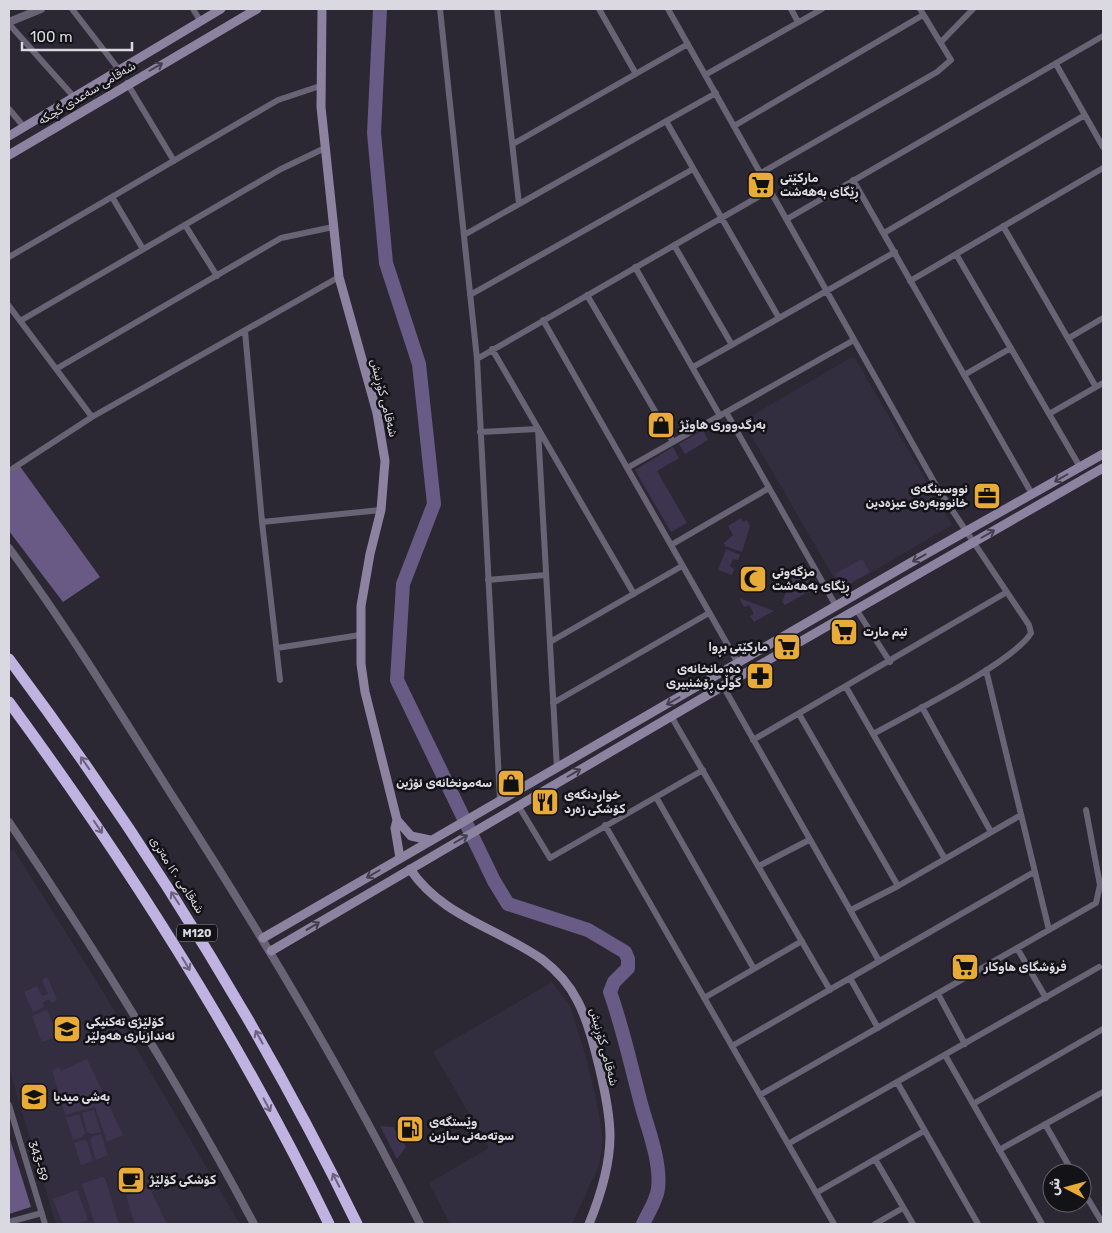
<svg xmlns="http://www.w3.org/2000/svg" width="1112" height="1233" viewBox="0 0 1112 1233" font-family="Rubik,'Noto Sans Arabic',sans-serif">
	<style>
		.built { fill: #332e3f }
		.green { fill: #3d3450 }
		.forest { fill: #685a84 }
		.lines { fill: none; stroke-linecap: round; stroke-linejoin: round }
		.river { stroke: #685b85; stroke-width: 14 }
		.minor { stroke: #696376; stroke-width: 6 }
		.tertiary { stroke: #696376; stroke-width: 8 }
		.secondary { stroke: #8c83a1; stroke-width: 9 }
		.motorway { stroke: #c0b2e1; stroke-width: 11 }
		.oneway { stroke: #433f4e }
		.oneway2 { stroke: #6a627c }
		.labels { text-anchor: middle; stroke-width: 5; stroke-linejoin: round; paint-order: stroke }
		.shield { fill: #131217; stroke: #9e9da4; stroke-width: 1 }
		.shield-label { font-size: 11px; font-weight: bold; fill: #dad8e0 }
		.street-label { font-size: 12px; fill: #dad8e0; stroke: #131217 }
		.poi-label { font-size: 12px; font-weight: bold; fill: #dad8e0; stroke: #131217; text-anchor: start }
	</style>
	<rect width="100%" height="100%" fill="#2b2833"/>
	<path class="built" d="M 852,357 L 855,358 L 952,525 L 841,590 L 743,421 Z
		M 14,850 L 102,990 L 240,1224 L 56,1224 L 9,1068 L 9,852 Z
		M 552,982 L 570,1006 L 586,1057 L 596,1099 L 603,1139 L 599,1165 L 572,1224 L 450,1224 L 429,1183 L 489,1148 L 433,1052 Z"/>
	<path class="green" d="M 703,430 L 708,440 L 685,454 L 679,444 Z
		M 673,447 L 679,458 L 657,471 L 687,523 L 671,532 L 635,470 Z
		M 741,518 L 743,522 L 747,520 L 750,526 L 742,552 L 725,546 L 724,543 L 733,535 L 728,526 Z
		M 726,549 L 740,555 L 738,560 L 733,559 L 730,566 L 734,569 L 732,575 L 718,570 Z
		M 862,559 L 870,572 L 843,587 L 835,574 Z
		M 798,562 L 813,589 L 785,605 L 782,602 L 786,592 L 792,589 L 790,582 Z
		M 739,598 L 774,611 L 754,622 L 750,616 L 754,614 L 749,605 L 744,607 Z
		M 47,977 L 57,1000 L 51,1003 L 49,999 L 43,1002 L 44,1007 L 33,1012 L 24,992 L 37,986 L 42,996 L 48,994 L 42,980 Z
		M 47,1010 L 58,1036 L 42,1042 L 32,1016 Z
		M 87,1059 L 123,1135 L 107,1142 L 95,1107 L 65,1115 L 52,1070 L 59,1067 L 61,1071 Z
		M 94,1110 L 101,1132 L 91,1134 L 87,1132 L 82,1113 Z
		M 79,1114 L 85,1133 L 82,1137 L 73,1140 L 66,1118 Z
		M 380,1126 L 393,1127 L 406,1147 L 397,1159 Z
		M 101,1134 L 108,1155 L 96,1160 L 90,1140 L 93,1136 Z
		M 84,1140 L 87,1141 L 93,1161 L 81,1165 L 74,1143 Z
		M 101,1177 L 105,1178 L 119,1224 L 95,1224 L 82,1184 Z
		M 148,1185 L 167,1224 L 135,1224 L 126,1196 Z
		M 77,1190 L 88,1220 L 75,1224 L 63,1224 L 53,1199 Z"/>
	<path class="forest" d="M 19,465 L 100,577 L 63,602 L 9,531 L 9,473 Z
		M 9,1136 L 31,1207 L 9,1214 Z"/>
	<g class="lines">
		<path class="river" d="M 380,9 L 374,133 L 386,263 L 419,364 L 434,504 L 403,584 L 397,680 L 494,881 L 508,904 L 588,930 L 625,952 L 628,959 L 628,968 L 614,982 L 610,992 C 624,1031 632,1071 643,1111 C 650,1134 661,1164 658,1189 C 656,1202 648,1213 643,1224"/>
		<path class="minor" d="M 72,9 L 120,71
			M 193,9 L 201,22
			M 440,9 L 477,359 L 500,800
			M 497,9 L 519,204
			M 599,9 L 636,74
			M 668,9 L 938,489 L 1029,625 L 1031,633 C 1014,662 907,715 873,734
			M 791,9 L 798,22
			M 9,24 L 74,97
			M 941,42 L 973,9
			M 1056,64 L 1103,147
			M 705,75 L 822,9
			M 127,83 L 174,161
			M 9,109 L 24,127
			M 666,121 L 779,318
			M 734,126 L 923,15
			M 513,144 L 688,44
			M 761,173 L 937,72 L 951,60 L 920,9
			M 853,180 L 1032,494
			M 112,197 L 143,249
			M 787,219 L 1103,36
			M 185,225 L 217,276
			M 1003,226 L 1096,387
			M 884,233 L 1085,115
			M 464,235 L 716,93
			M 674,245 L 732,345
			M 956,254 L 1080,467
			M 9,257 L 278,100 L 320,86
			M 635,267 L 720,416
			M 910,281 L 1103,168
			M 470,295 L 693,169
			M 587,295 L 673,442
			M 9,306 L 92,417
			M 543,320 L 738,663
			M 20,321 L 281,169 L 325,148
			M 245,331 L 262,522 L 280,680
			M 1069,338 L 1103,318
			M 492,349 L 634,594
			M 477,359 L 770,190
			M 693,367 L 895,252
			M 56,369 L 281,238 L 333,227
			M 964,375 L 1011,348
			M 726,412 L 836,606
			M 1049,414 L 1103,383
			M 480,432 L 538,429 L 557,769
			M 627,468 L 854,340
			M 9,471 L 92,417 L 339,277
			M 262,522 L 381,510
			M 671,545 L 769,488
			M 488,580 L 546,575
			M 856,609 L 890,662
			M 550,642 L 682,566
			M 277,648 L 360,635
			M 986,670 L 1049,930
			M 723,686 L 879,961
			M 846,687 L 945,859
			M 553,703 L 709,613
			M 922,707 L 991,832
			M 799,714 L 898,886
			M 671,716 L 830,990
			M 753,740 L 1007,592
			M 656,797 L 754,969
			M 518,805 L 550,858 L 703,770
			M 605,825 L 834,1224
			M 759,866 L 809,840
			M 851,910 L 898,886 L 1021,815
			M 1017,948 L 1046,998
			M 850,978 L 878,1028
			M 938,994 L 965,1044
			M 704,998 L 802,941
			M 732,1046 L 1034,872
			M 945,1055 L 1042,1224
			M 897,1082 L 978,1224
			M 760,1095 L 1096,903 L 1100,885 L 1086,810
			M 973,1104 L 1103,1029
			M 9,1105 L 45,1224
			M 1045,1124 L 1073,1173
			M 788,1144 L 1099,967
			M 999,1150 L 1103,1092
			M 875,1159 L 913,1224
			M 1082,1189 L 1103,1224
			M 816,1193 L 924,1131
			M 9,1222 L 42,1213
			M 875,1224 L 903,1208"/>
		<path class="tertiary" d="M 9,22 L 41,9
			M 9,548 C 68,628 120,713 173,797 C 262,935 347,1076 420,1224
			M 9,822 C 97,952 180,1085 254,1224"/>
		<path class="secondary" d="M 322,9 L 321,107 L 339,277 L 377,413 L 385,461 L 381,510 L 370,554 L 361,606 L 361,664 L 365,692 L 397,820 L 411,836 L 430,840
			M 9,136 L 221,9
			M 9,155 L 257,9
			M 397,820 L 395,828 L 400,858
			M 410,869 C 442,917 498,928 543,960 C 557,971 569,984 577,1000 C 592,1027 610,1105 610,1136 C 610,1165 600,1197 589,1224
			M 263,938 L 910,563 L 1103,454
			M 271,951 L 723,686 L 1103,468"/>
		<path class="motorway" d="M 9,659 C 142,837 260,1024 357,1224
			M 9,702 C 130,867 240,1040 329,1224"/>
	</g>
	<defs><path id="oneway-shaft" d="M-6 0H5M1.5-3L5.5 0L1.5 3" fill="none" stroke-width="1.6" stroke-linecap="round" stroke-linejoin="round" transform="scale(1.25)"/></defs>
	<g class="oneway">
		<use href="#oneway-shaft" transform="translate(156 67) rotate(-30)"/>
		<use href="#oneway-shaft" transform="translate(1061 478) rotate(150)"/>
		<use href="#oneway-shaft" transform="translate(988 534) rotate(-30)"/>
		<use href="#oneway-shaft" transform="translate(919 558) rotate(151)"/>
		<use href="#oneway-shaft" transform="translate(673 701) rotate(150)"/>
		<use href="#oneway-shaft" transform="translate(574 773) rotate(-30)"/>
		<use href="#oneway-shaft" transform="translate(461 839) rotate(-30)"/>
		<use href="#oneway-shaft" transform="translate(373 874) rotate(150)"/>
		<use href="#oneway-shaft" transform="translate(313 926) rotate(-31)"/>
	</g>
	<g class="oneway2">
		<use href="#oneway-shaft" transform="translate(85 763) rotate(-125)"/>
		<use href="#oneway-shaft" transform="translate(98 827) rotate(56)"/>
		<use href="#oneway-shaft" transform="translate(175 898) rotate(-123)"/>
		<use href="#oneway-shaft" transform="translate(186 964) rotate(59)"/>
		<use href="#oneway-shaft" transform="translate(259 1037) rotate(-119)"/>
		<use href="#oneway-shaft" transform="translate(267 1105) rotate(62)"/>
		<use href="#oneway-shaft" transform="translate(336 1180) rotate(-117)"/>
	</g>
	<defs>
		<g id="supermarket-square" transform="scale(1.4375)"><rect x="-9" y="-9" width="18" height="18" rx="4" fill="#e9ab38" stroke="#131217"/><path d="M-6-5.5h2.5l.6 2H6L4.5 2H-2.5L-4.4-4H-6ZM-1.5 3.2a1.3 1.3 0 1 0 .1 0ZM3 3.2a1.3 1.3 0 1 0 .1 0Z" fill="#111"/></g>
		<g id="shop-square" transform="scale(1.4375)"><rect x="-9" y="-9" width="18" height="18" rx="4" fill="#e9ab38" stroke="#131217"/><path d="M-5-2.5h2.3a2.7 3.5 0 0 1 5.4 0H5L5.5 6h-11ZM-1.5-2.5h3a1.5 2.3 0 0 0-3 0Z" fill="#111"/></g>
		<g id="office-square" transform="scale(1.4375)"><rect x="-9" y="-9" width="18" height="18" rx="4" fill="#e9ab38" stroke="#131217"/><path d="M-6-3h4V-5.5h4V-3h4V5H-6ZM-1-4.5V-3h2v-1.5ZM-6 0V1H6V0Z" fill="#111"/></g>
		<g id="mosque-square" transform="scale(1.4375)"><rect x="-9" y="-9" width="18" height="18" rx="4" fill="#e9ab38" stroke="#131217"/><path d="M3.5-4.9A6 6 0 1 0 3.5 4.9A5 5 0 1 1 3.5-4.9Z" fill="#111"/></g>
		<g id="pharmacy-square" transform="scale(1.4375)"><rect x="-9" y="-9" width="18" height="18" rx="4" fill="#e9ab38" stroke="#131217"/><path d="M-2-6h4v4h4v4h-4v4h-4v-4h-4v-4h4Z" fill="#111"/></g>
		<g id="restaurant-square" transform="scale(1.4375)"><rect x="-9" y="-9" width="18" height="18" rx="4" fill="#e9ab38" stroke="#131217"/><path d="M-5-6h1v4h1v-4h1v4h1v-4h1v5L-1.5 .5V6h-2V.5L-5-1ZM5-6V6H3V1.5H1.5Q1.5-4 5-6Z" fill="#111"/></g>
		<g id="university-square" transform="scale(1.4375)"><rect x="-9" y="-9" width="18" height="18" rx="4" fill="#e9ab38" stroke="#131217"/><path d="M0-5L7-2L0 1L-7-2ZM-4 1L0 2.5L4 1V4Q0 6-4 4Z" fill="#111"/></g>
		<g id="fuel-square" transform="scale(1.4375)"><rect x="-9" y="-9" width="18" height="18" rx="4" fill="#e9ab38" stroke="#131217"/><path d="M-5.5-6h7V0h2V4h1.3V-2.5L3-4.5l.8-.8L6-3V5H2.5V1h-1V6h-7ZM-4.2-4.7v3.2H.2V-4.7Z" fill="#111"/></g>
		<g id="cafe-square" transform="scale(1.4375)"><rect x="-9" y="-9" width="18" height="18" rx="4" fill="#e9ab38" stroke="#131217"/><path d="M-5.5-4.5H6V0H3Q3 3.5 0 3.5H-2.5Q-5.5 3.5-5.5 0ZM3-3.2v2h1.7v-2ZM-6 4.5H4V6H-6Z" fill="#111"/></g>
	</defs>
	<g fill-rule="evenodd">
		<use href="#supermarket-square" x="761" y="185"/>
		<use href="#shop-square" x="661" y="425"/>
		<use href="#office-square" x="987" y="496"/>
		<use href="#mosque-square" x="753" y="579"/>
		<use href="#supermarket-square" x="844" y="632"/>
		<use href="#supermarket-square" x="787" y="647"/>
		<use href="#pharmacy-square" x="760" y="676"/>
		<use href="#shop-square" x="511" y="783"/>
		<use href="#restaurant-square" x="545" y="802"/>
		<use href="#supermarket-square" x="965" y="967"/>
		<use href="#university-square" x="67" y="1029"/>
		<use href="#university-square" x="34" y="1097"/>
		<use href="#fuel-square" x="410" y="1129"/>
		<use href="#cafe-square" x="131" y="1180"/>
	</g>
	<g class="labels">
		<rect class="shield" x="177" y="924.5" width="40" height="17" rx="4"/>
		<g class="shield-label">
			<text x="197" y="937">M120</text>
		</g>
		<g class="street-label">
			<text transform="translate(87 93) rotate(-31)" y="4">شەقامی سەعدی گچکە</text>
			<text transform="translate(384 398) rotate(76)" y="4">شەقامی کۆڕنیش</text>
			<text transform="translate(177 875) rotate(57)" y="4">شەقامی ١٢٠ مەتری</text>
			<text transform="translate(604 1047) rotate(75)" y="4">شەقامی کۆڕنیش</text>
			<text transform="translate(38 1161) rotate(73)" y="4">343-59</text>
		</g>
		<g class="poi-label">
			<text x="780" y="182">مارکێتی<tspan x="780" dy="14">ڕێگای بەهەشت</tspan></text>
			<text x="680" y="429">بەرگدووری هاوێژ</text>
			<text x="968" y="493" text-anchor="end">نووسینگەی<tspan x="968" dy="14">خانووبەرەی عیزەدین</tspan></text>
			<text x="772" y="576">مزگەوتی<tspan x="772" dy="14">ڕێگای بەھەشت</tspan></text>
			<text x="863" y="636">تیم مارت</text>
			<text x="768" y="651" text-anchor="end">مارکێتی بڕوا</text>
			<text x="741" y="673" text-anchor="end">دەرمانخانەی<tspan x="741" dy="14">گوڵی ڕۆشنبیری</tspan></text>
			<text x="492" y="787" text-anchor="end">سەمونخانەی ئۆژین</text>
			<text x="564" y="799">خواردنگەی<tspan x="564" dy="14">کۆشکی زەرد</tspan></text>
			<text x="984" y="971">فرۆشگای ھاوکار</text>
			<text x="86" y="1026">کۆلێژی تەکنیکی<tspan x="86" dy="14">ئەندازیاری هەولێر</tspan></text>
			<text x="53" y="1101">بەشی میدیا</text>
			<text x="429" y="1126">وێستگەی<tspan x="429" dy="14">سوتەمەنی سازین</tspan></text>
			<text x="150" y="1184">کۆشکی کۆلێژ</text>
		</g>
	</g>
	<rect width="1112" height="1233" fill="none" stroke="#dad8e0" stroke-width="20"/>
	<g transform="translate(1067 1188) rotate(276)"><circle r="24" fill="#131217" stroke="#636167"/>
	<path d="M0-4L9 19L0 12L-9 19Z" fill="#e9ab38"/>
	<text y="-8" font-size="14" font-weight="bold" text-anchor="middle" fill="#dad8e0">ش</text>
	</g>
	<path d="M22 42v8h110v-8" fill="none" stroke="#dad8e0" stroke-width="2.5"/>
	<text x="30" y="42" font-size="15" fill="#dad8e0" stroke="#131217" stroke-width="4" paint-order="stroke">100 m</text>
</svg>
